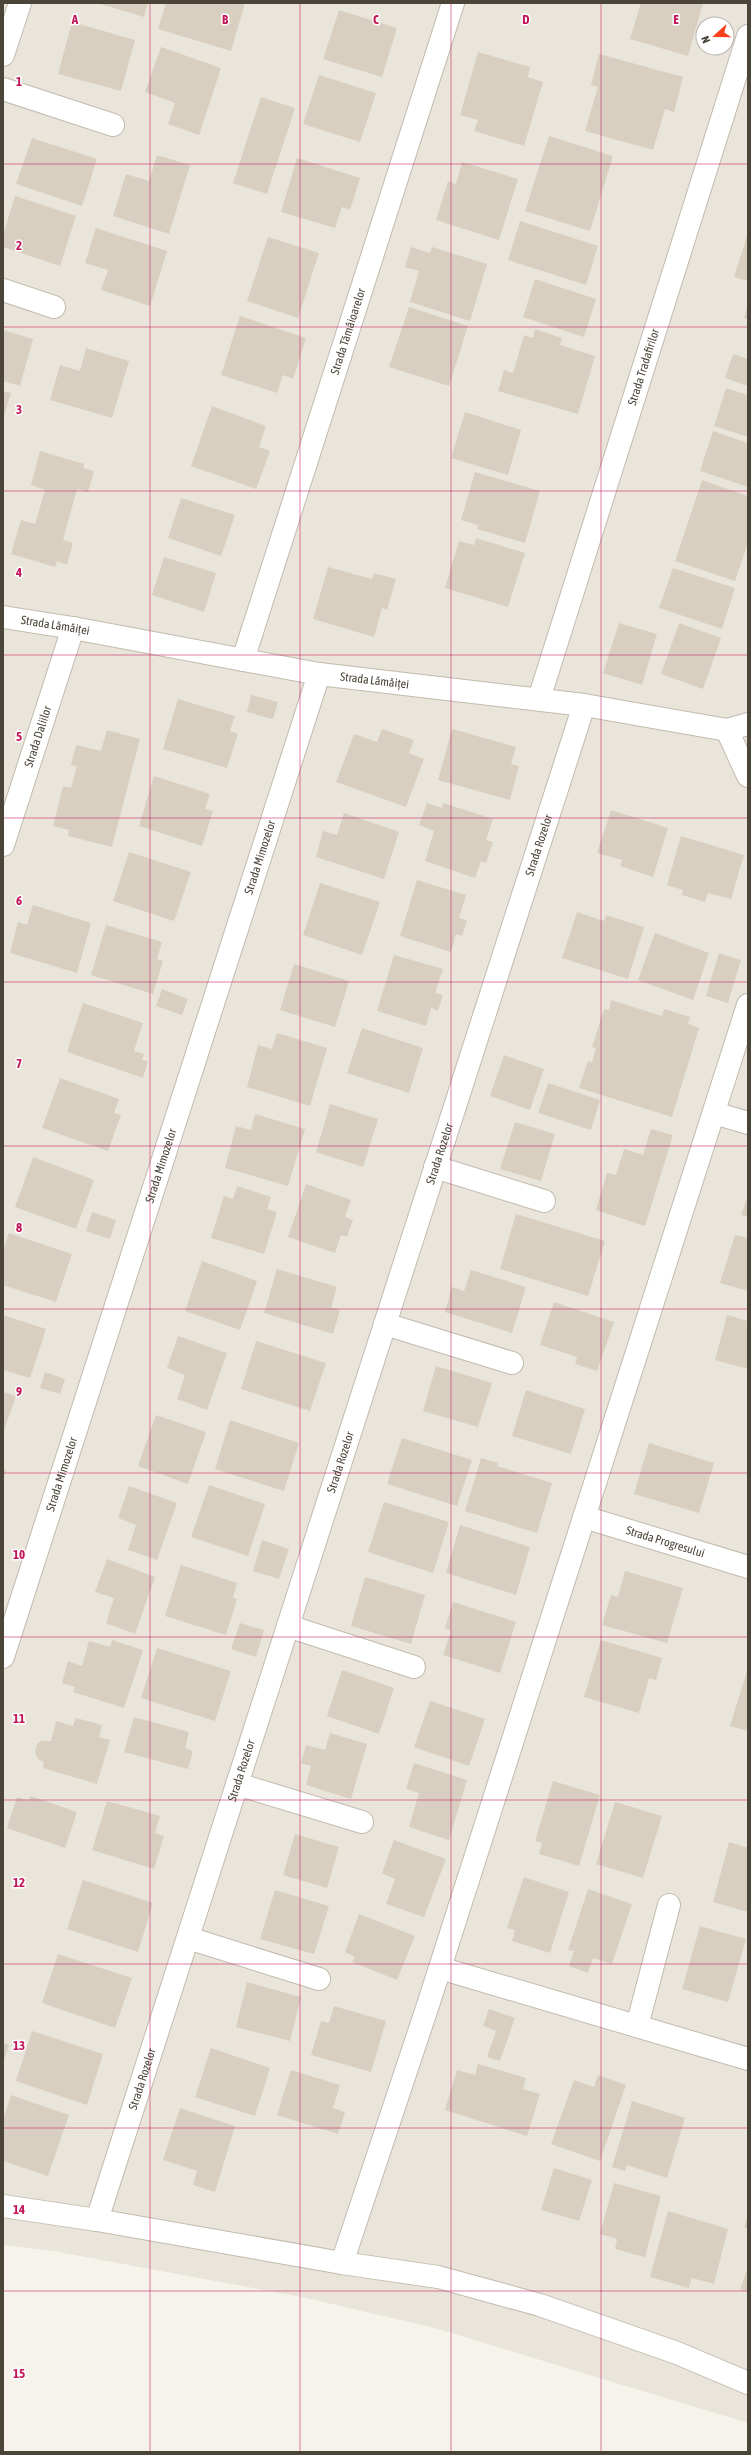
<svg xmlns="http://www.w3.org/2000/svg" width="751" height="2455" viewBox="0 0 751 2455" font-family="'Asap Condensed',sans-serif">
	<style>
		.residential { fill: #eae5da; fill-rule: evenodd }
		.building { fill: #d8cfc1 }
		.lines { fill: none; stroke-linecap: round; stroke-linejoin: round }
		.minor-casing { stroke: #c2bbae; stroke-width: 24 }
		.minor { stroke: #fff; stroke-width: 22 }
		.grid { fill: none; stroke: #c2185b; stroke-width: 1; stroke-opacity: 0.55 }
		.labels { text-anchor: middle; stroke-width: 3; stroke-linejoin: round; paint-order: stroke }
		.street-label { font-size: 12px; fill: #4b4439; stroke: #fff }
		.grid-label { font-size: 13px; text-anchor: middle; font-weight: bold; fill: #c2185b; stroke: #fff; stroke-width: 3; stroke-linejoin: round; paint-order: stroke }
	</style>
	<rect width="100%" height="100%" fill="#f6f3ec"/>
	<path class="residential" d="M 3,3 L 748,3 L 748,2423 L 435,2328 L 302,2297 L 53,2251 L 3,2245 ZM 703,24 L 727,24 L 727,48 L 703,48 Z"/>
	<path class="building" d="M 97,3 L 148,3 L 144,17 Z
		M 166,3 L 245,3 L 231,51 L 158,29 Z
		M 641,3 L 703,3 L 688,56 L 630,39 Z
		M 339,10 L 397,28 L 382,77 L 323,59 Z
		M 72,22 L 135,40 L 121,91 L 58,74 Z
		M 161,47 L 221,68 L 199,135 L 168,124 L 175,103 L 145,92 Z
		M 478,52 L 530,67 L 528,77 L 543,82 L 524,146 L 474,131 L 478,120 L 460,115 Z
		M 599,54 L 683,77 L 674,112 L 665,109 L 653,150 L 585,131 L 598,87 L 591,85 Z
		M 319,75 L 376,93 L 360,142 L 303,124 Z
		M 261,97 L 295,108 L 267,194 L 233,183 Z
		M 549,136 L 613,156 L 590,231 L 525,211 Z
		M 32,138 L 97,159 L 82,206 L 16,184 Z
		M 157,155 L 190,165 L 169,234 L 113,216 L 126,174 L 149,181 Z
		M 297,158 L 360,178 L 350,210 L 342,207 L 335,228 L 281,212 Z
		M 462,162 L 518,179 L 499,240 L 436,220 L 448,181 L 456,184 Z
		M 15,196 L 76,216 L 60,266 L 3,247 L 3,235 Z
		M 520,221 L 598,246 L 586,285 L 508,260 Z
		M 96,228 L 167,251 L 150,306 L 101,290 L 108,270 L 85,263 Z
		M 748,233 L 748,281 L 734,277 Z
		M 268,237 L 319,253 L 298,318 L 247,301 Z
		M 411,247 L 430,253 L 432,247 L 487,264 L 470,321 L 410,302 L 419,271 L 405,267 Z
		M 535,279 L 596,299 L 584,337 L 523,317 Z
		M 748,305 L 748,319 L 744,318 Z
		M 409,307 L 468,326 L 449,386 L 389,367 Z
		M 240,316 L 306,338 L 293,379 L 283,375 L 277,393 L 221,375 Z
		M 535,329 L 562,338 L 560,345 L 595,356 L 578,414 L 498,391 L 504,370 L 513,373 L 524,335 L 533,338 Z
		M 3,330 L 33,339 L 20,386 L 3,381 Z
		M 86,348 L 129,361 L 112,418 L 50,400 L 60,365 L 80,371 Z
		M 733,354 L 748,359 L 748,386 L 725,378 Z
		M 726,388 L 748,395 L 748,437 L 714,426 Z
		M 3,391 L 11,393 L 3,419 Z
		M 212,406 L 266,426 L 259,447 L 270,451 L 256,489 L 191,466 Z
		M 465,412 L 521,430 L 508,475 L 451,458 Z
		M 713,431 L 748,443 L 748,487 L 700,471 Z
		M 40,451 L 84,464 L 83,468 L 94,471 L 88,492 L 77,489 L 63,540 L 73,543 L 67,565 L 57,561 L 55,567 L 11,554 L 21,520 L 35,524 L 45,490 L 31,485 Z
		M 475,472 L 540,491 L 525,543 L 477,529 L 478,525 L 461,520 Z
		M 702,480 L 748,496 L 748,543 L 735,581 L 675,561 Z
		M 181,498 L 235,515 L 221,556 L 168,538 Z
		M 476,538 L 525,553 L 508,607 L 445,588 L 459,541 L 474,545 Z
		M 164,557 L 216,573 L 204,612 L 152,595 Z
		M 328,567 L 372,579 L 374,573 L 396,579 L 387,610 L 382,608 L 374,637 L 313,619 Z
		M 673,568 L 735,588 L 722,629 L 659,608 Z
		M 619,623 L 657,634 L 642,685 L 603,673 Z
		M 679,623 L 721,638 L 703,689 L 661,674 Z
		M 251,695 L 278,702 L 273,719 L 247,712 Z
		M 178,699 L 235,716 L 230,731 L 238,734 L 227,768 L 163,749 Z
		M 382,729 L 414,740 L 409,753 L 424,759 L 406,807 L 336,782 L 354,734 L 377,742 Z
		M 452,729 L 516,747 L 511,764 L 519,766 L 510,800 L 438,780 Z
		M 107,730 L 140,739 L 112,847 L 68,836 L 69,830 L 53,826 L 63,786 L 71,788 L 77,766 L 71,765 L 76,745 L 101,751 Z
		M 154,776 L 210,794 L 205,809 L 213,811 L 202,846 L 139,826 Z
		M 427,803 L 442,808 L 443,803 L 493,819 L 486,840 L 493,842 L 486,863 L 481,861 L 475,878 L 425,861 L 434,831 L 419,825 Z
		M 611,810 L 668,828 L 653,877 L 620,866 L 622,860 L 597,853 Z
		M 344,813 L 399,832 L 384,879 L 316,857 L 323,831 L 337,835 Z
		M 681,836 L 744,855 L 731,899 L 708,893 L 705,902 L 682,895 L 683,890 L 667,885 Z
		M 129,852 L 191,872 L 174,921 L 113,901 Z
		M 417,880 L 466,895 L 459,918 L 467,920 L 462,936 L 456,934 L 451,952 L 400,936 Z
		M 320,883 L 380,902 L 362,955 L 303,935 Z
		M 33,905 L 91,923 L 77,973 L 10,953 L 18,922 L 27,925 Z
		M 577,912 L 604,921 L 606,915 L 644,927 L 628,979 L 562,958 Z
		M 106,925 L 162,942 L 157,959 L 163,961 L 153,994 L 91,975 Z
		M 655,933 L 709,953 L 693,1000 L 638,980 Z
		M 719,953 L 741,960 L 728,1003 L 706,996 Z
		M 394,955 L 443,969 L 435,993 L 443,995 L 438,1011 L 431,1008 L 426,1026 L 377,1011 Z
		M 294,964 L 349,981 L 335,1027 L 280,1010 Z
		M 162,989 L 188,999 L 182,1015 L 156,1006 Z
		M 611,1000 L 662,1016 L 664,1009 L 690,1017 L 688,1024 L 699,1028 L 672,1117 L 579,1088 L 588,1061 L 592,1062 L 596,1048 L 592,1047 L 604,1009 L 609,1010 Z
		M 83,1003 L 143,1023 L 134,1051 L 144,1054 L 142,1060 L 148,1061 L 143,1078 L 67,1052 Z
		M 362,1028 L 423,1048 L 409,1093 L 347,1073 Z
		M 277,1033 L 327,1048 L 310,1106 L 247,1087 L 258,1045 L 272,1049 Z
		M 504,1055 L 544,1069 L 530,1110 L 490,1096 Z
		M 60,1078 L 119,1099 L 114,1113 L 121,1115 L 108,1151 L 42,1128 Z
		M 548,1083 L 600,1100 L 591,1130 L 538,1113 Z
		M 330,1104 L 378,1119 L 363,1167 L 316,1152 Z
		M 255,1114 L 305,1129 L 288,1186 L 225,1168 L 236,1126 L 251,1130 Z
		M 515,1122 L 555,1134 L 541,1181 L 500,1169 Z
		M 651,1129 L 673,1135 L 645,1226 L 596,1210 L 607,1173 L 616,1175 L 624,1149 L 643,1155 Z
		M 33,1157 L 94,1180 L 76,1229 L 15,1207 Z
		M 306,1184 L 351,1200 L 345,1217 L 353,1220 L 347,1237 L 341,1235 L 335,1253 L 288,1237 Z
		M 237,1186 L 271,1197 L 267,1209 L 277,1212 L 264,1254 L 211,1238 L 224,1196 L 233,1199 Z
		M 748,1195 L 748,1217 L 741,1215 Z
		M 92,1212 L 116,1220 L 110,1239 L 86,1231 Z
		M 516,1214 L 605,1241 L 588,1296 L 500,1269 Z
		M 9,1233 L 72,1254 L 56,1302 L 3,1285 L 3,1250 Z
		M 735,1235 L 748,1238 L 748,1291 L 720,1283 Z
		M 202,1261 L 257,1281 L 240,1330 L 185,1311 Z
		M 277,1269 L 337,1287 L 331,1307 L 340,1310 L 333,1334 L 264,1313 Z
		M 471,1270 L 526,1287 L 512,1333 L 445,1312 L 452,1287 L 464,1291 Z
		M 554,1302 L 614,1322 L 597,1371 L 575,1364 L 577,1357 L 540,1345 Z
		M 3,1315 L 46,1329 L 30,1378 L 3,1370 Z
		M 727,1315 L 748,1321 L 748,1369 L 715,1360 Z
		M 178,1336 L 227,1353 L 207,1410 L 177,1399 L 185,1375 L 167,1368 Z
		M 256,1341 L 326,1363 L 310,1411 L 241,1389 Z
		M 436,1366 L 492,1383 L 478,1427 L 423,1411 Z
		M 45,1372 L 65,1379 L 60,1394 L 40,1388 Z
		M 526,1390 L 585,1409 L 571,1454 L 512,1436 Z
		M 3,1392 L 16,1396 L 3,1433 Z
		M 156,1415 L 206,1432 L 188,1484 L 138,1466 Z
		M 230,1420 L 299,1443 L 284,1491 L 215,1469 Z
		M 402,1438 L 472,1460 L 457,1506 L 387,1484 Z
		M 649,1443 L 714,1463 L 699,1513 L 634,1494 Z
		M 481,1458 L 498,1463 L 497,1466 L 552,1483 L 537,1533 L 465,1511 Z
		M 3,1469 L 6,1470 L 3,1479 Z
		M 209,1485 L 265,1504 L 248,1556 L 191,1537 Z
		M 129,1486 L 177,1503 L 157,1560 L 128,1550 L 136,1525 L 118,1518 Z
		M 384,1502 L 449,1522 L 433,1573 L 368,1552 Z
		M 460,1525 L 530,1547 L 516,1595 L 446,1573 Z
		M 262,1540 L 289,1549 L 279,1579 L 253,1571 Z
		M 107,1559 L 155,1577 L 135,1634 L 106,1623 L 114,1598 L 95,1592 Z
		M 181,1565 L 237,1583 L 233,1597 L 237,1599 L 226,1635 L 165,1616 Z
		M 625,1571 L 683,1588 L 667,1643 L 602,1625 L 611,1595 L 618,1597 Z
		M 365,1577 L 425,1595 L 411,1644 L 351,1626 Z
		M 453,1602 L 516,1622 L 500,1673 L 443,1655 L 451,1631 L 445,1628 Z
		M 240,1623 L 264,1630 L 256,1657 L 231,1649 Z
		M 112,1640 L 143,1650 L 124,1708 L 73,1692 L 75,1687 L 62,1683 L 68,1661 L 82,1666 L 89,1641 L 110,1647 Z
		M 601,1640 L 662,1658 L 656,1680 L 649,1678 L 639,1713 L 584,1697 Z
		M 157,1648 L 231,1671 L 215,1721 L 141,1698 Z
		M 748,1668 L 748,1731 L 730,1726 Z
		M 342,1670 L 394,1688 L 379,1734 L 327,1716 Z
		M 430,1701 L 485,1719 L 469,1766 L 414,1747 Z
		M 134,1717 L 189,1732 L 185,1748 L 193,1751 L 188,1769 L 124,1752 Z
		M 76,1718 L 102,1725 L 99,1737 L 110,1740 L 97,1784 L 43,1768 L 44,1762 L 38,1759 L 35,1752 L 37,1744 L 41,1741 L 51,1741 L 56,1721 L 73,1726 Z
		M 330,1733 L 367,1744 L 351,1799 L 306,1785 L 311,1766 L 301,1763 L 306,1745 L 325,1750 Z
		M 414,1763 L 467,1780 L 449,1840 L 409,1827 L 419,1793 L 406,1789 Z
		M 553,1781 L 600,1795 L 579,1866 L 539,1854 L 542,1843 L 535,1841 Z
		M 30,1796 L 77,1812 L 65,1848 L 7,1828 L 17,1797 L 29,1801 Z
		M 107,1801 L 160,1816 L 155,1833 L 164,1836 L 154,1869 L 92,1850 Z
		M 615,1802 L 662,1816 L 643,1878 L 596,1864 Z
		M 295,1834 L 339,1847 L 327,1888 L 283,1875 Z
		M 394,1840 L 446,1859 L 424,1917 L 386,1904 L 395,1879 L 382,1873 Z
		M 729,1842 L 748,1848 L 748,1912 L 713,1902 Z
		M 524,1877 L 569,1892 L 550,1953 L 512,1941 L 515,1930 L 507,1928 Z
		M 83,1880 L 153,1903 L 138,1952 L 67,1929 Z
		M 588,1889 L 632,1904 L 612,1964 L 593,1958 L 588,1973 L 569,1966 L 574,1951 L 568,1950 Z
		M 275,1890 L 329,1906 L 314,1954 L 260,1939 Z
		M 359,1914 L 415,1936 L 397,1980 L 352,1962 L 355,1957 L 345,1952 Z
		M 700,1926 L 746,1939 L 728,2002 L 682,1989 Z
		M 58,1954 L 132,1978 L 115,2028 L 42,2003 Z
		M 247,1982 L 301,1997 L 290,2041 L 236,2027 Z
		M 334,2006 L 386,2021 L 371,2072 L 311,2055 L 321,2021 L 329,2023 Z
		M 489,2009 L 515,2018 L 500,2061 L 487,2057 L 496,2031 L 483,2026 Z
		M 32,2031 L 103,2054 L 87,2105 L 16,2081 Z
		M 3,2043 L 9,2045 L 3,2063 Z
		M 211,2048 L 270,2068 L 255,2116 L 195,2097 Z
		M 478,2064 L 526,2078 L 523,2089 L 540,2094 L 527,2136 L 445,2110 L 457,2070 L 475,2075 Z
		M 291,2070 L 340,2085 L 333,2108 L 345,2112 L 338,2134 L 277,2115 Z
		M 598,2075 L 626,2085 L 600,2161 L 551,2144 L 574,2080 L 594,2087 Z
		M 11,2095 L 69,2115 L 48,2176 L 3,2161 L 3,2120 Z
		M 632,2101 L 685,2118 L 667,2178 L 627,2165 L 625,2171 L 612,2167 Z
		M 180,2108 L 235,2126 L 215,2192 L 193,2185 L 197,2171 L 163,2160 Z
		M 554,2168 L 592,2180 L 579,2221 L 541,2210 Z
		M 614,2183 L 661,2196 L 645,2257 L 615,2249 L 617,2239 L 600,2234 Z
		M 668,2211 L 728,2229 L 714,2284 L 692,2278 L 689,2288 L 650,2277 Z
		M 748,2215 L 748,2228 L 744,2227 Z
		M 748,2267 L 748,2292 L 740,2289 Z"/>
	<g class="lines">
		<g class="minor-casing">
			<g id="minor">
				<path d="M 3,55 L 20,3"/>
				<path d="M 3,89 L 113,125"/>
				<path d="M 3,290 L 54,307"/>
				<path id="s1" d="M 3,617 L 73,628 L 319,674 L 584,705 L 727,730 L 748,724"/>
				<path id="s2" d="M 243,660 L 453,3"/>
				<path id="s3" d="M 539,699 L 748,36"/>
				<path d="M 727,730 L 748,776"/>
				<path id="s4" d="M 3,845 L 73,628"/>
				<path d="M 714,1113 L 748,1123"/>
				<path d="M 435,1167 L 544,1201"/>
				<path d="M 385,1324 L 512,1363"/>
				<path id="s5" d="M 584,1517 L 748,1567"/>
				<path d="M 288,1626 L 414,1667"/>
				<path id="s6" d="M 3,1657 L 319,674"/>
				<path d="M 237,1784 L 362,1822"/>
				<path d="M 188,1938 L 319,1979"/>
				<path d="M 440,1968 L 748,2059"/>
				<path d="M 637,2026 L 669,1905"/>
				<path d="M 3,2206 L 97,2220 L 342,2263 L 438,2277 L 540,2305 L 677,2353 L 748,2383"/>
				<path id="s7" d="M 97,2220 L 584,705"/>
				<path d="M 342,2263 L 429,2002 L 748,1005"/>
			</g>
		</g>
		<use href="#minor" class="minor"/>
	</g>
	<path class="grid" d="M 150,3 L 150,2452M 300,3 L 300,2452M 451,3 L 451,2452M 601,3 L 601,2452M 3,164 L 748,164M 3,327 L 748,327M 3,491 L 748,491M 3,655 L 748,655M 3,818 L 748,818M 3,982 L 748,982M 3,1146 L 748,1146M 3,1309 L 748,1309M 3,1473 L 748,1473M 3,1637 L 748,1637M 3,1800 L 748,1800M 3,1964 L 748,1964M 3,2128 L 748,2128M 3,2291 L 748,2291"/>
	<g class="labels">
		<g class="street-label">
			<text dy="4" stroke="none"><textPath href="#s2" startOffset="345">Strada Tămâioarelor</textPath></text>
			<text dy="4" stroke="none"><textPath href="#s3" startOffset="348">Strada Tradafirilor</textPath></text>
			<text dy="4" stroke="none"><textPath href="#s1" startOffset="53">Strada Lămâiței</textPath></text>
			<text dy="4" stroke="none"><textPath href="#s1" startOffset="377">Strada Lămâiței</textPath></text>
			<text dy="4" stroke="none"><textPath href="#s4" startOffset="114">Strada Daliilor</textPath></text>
			<text dy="4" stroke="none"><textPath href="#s7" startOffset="1444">Strada Rozelor</textPath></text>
			<text dy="4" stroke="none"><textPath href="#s6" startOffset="840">Strada Mimozelor</textPath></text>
			<text dy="4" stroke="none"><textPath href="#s7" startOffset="1120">Strada Rozelor</textPath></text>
			<text dy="4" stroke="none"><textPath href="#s6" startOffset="516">Strada Mimozelor</textPath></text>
			<text dy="4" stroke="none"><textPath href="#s7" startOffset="796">Strada Rozelor</textPath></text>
			<text dy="4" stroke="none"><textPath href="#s6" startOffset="192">Strada Mimozelor</textPath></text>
			<text dy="4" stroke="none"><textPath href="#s5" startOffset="85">Strada Progresului</textPath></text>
			<text dy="4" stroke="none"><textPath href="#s7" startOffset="472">Strada Rozelor</textPath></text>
			<text dy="4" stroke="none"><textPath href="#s7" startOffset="148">Strada Rozelor</textPath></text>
		</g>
	</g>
	<g class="grid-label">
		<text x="75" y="24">A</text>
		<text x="225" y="24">B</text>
		<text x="376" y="24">C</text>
		<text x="526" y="24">D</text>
		<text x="676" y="24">E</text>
		<text x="19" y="86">1</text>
		<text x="19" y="250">2</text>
		<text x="19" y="414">3</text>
		<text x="19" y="577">4</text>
		<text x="19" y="741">5</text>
		<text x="19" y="905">6</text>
		<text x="19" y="1068">7</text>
		<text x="19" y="1232">8</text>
		<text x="19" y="1396">9</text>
		<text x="19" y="1559">10</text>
		<text x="19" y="1723">11</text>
		<text x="19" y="1887">12</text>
		<text x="19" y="2050">13</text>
		<text x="19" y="2214">14</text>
		<text x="19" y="2378">15</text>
	</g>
	<rect width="751" height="2455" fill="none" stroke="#4b4439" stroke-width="8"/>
	<g transform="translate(715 36) rotate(249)"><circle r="19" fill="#ffffff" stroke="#b7b4b0"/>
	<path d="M0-3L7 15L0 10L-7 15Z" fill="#fc3f1d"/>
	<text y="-6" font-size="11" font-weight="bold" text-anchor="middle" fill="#4b4439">N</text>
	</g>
</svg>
